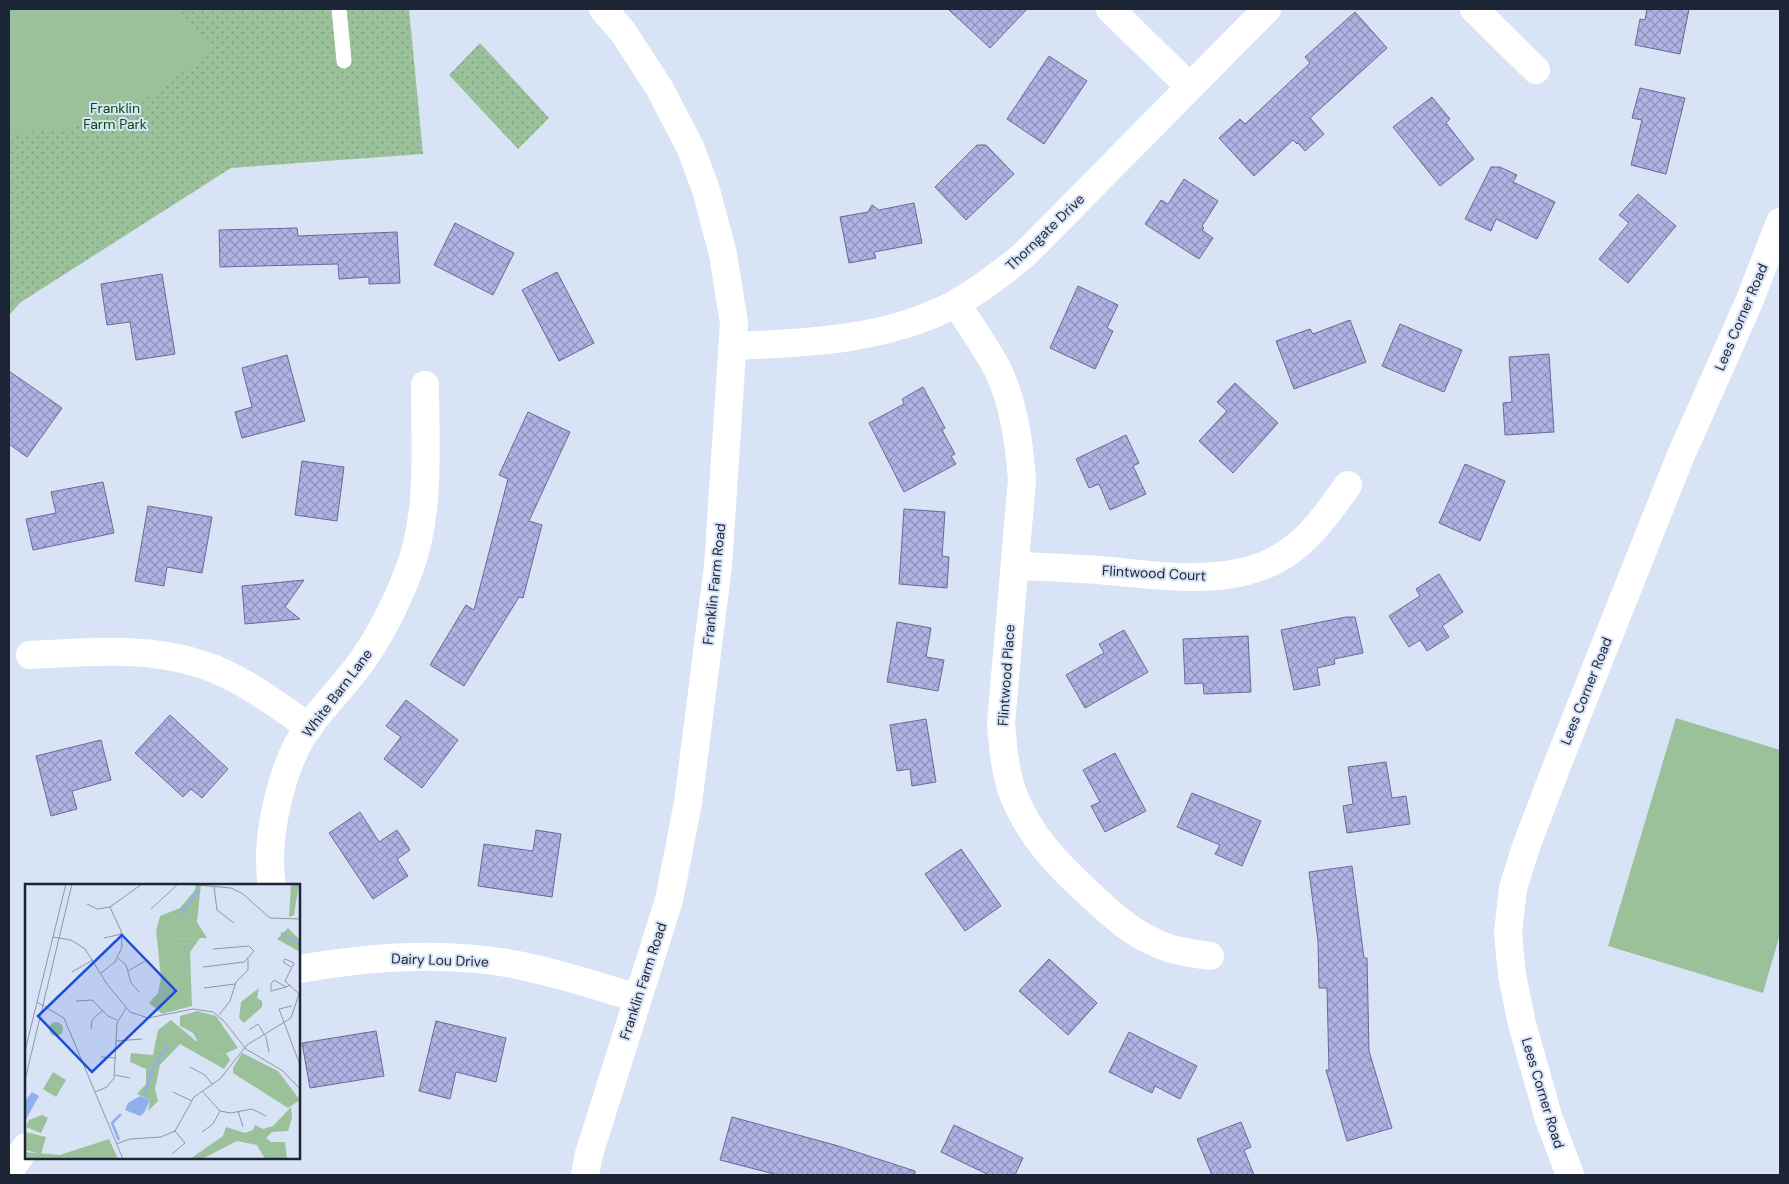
<svg xmlns="http://www.w3.org/2000/svg" width="1789" height="1184" viewBox="0 0 1789 1184" font-family="'DM Sans',sans-serif">
	<style>
		.park { fill: url(#park-dots) }
		.pitch { fill: #9bc19a }
		.building { fill: url(#building-cross-hatch); stroke: #6a6a97 }
		.lines { fill: none; stroke-linecap: round; stroke-linejoin: round }
		.service { stroke: #fff; stroke-width: 15 }
		.minor { stroke: #fff; stroke-width: 28 }
		.tertiary { stroke: #fff; stroke-width: 28 }
		.secondary { stroke: #fff; stroke-width: 28 }
		.labels { text-anchor: middle; stroke-width: 4; stroke-linejoin: round; paint-order: stroke }
		.park-label { font-size: 14px; fill: #00520a; stroke: #d9e3f6 }
		.street-label { font-size: 14px; fill: #1c2536; stroke: #d9e3f6 }
		.inset-river { fill: none; stroke: #90afec; stroke-width: 2.5 }
		.inset-road { fill: none; stroke: #8d97a9; stroke-width: 1 }
		.view { fill: #1d4ed8; fill-opacity: 0.15; stroke: #1d4ed8; stroke-width: 2.5 }
		.inset-edge { fill: none; stroke: #1c2536; stroke-width: 2.5 }
	</style>
	<defs>
		<pattern id="park-dots" width="8" height="8" patternUnits="userSpaceOnUse" patternTransform="scale(1.25)"><rect width="8" height="8" fill="#9bc19a"/><path d="M2 2h.1M6 6h.1" fill="none" stroke="#7e9d7e" stroke-width="1.8" stroke-linecap="round"/></pattern>
		<pattern id="building-cross-hatch" width="8" height="8" patternUnits="userSpaceOnUse" patternTransform="scale(1.25)"><rect width="8" height="8" fill="#b1b2e3"/><path d="M0 0l8 8M0 8l8-8" fill="none" stroke="#8f91b9"/></pattern>
	</defs>
	<rect width="100%" height="100%" fill="#d9e3f6"/>
	<path class="park" d="M 9,9 L 409,9 L 423,154 L 231,168 L 21,302 L 9,315 Z
		M 480,43 L 549,118 L 518,149 L 449,75 Z"/>
	<path class="pitch" d="M 9,9 L 174,9 L 211,49 C 144,107 99,131 9,134 Z
		M 1676,718 L 1780,750 L 1780,934 L 1763,993 L 1608,946 Z"/>
	<path class="building" d="M 948,9 L 1027,9 L 990,48 Z
		M 1647,9 L 1689,9 L 1680,54 L 1635,45 L 1640,19 L 1645,20 Z
		M 1355,12 L 1387,48 L 1310,118 L 1324,134 L 1305,151 L 1298,143 L 1297,144 L 1293,140 L 1254,176 L 1219,138 L 1240,119 L 1245,124 L 1310,63 L 1305,57 Z
		M 1049,56 L 1087,81 L 1044,144 L 1007,119 Z
		M 1640,88 L 1685,98 L 1666,174 L 1631,165 L 1642,120 L 1632,118 Z
		M 1432,97 L 1450,119 L 1446,123 L 1474,159 L 1440,186 L 1393,127 Z
		M 977,145 L 986,145 L 1014,174 L 966,220 L 935,187 Z
		M 1491,167 L 1500,167 L 1517,175 L 1513,182 L 1555,202 L 1537,239 L 1496,219 L 1491,231 L 1465,219 Z
		M 1184,179 L 1218,201 L 1202,226 L 1204,228 L 1202,230 L 1213,238 L 1199,259 L 1145,224 L 1161,200 L 1168,204 Z
		M 1638,194 L 1676,226 L 1628,283 L 1599,259 L 1629,223 L 1619,215 Z
		M 914,203 L 922,243 L 874,252 L 876,258 L 849,263 L 840,217 L 868,212 L 872,205 L 879,210 Z
		M 455,223 L 514,253 L 493,295 L 434,265 Z
		M 297,228 L 298,236 L 397,232 L 400,283 L 369,284 L 369,277 L 339,279 L 338,264 L 220,267 L 219,230 Z
		M 557,272 L 594,343 L 559,361 L 522,290 Z
		M 162,274 L 175,354 L 136,360 L 130,322 L 107,325 L 101,284 Z
		M 1078,286 L 1118,305 L 1107,328 L 1113,331 L 1095,369 L 1050,348 Z
		M 1350,320 L 1366,362 L 1294,389 L 1276,341 L 1310,329 L 1313,334 Z
		M 1400,324 L 1462,350 L 1444,392 L 1382,366 Z
		M 1549,354 L 1554,432 L 1505,435 L 1503,403 L 1512,402 L 1509,357 Z
		M 287,355 L 305,421 L 242,438 L 235,412 L 252,407 L 242,368 Z
		M 9,371 L 62,408 L 27,457 L 9,444 Z
		M 1235,383 L 1278,423 L 1233,473 L 1199,441 L 1227,411 L 1217,402 Z
		M 923,387 L 945,428 L 942,430 L 955,454 L 951,456 L 956,464 L 904,492 L 869,423 L 904,404 L 902,399 Z
		M 528,412 L 570,432 L 529,521 L 542,525 L 523,598 L 519,597 L 464,686 L 430,665 L 466,605 L 474,610 L 508,479 L 499,475 Z
		M 1126,435 L 1139,463 L 1133,466 L 1146,494 L 1110,510 L 1099,484 L 1089,488 L 1076,459 Z
		M 302,461 L 344,467 L 337,521 L 295,515 Z
		M 1465,464 L 1505,481 L 1480,541 L 1439,523 Z
		M 103,482 L 114,533 L 33,550 L 26,519 L 56,513 L 51,492 Z
		M 148,506 L 212,517 L 202,573 L 167,567 L 164,586 L 135,581 Z
		M 904,509 L 945,512 L 942,556 L 949,557 L 947,588 L 899,584 Z
		M 1439,574 L 1463,612 L 1442,626 L 1449,637 L 1427,651 L 1420,640 L 1409,647 L 1389,616 L 1420,596 L 1416,589 Z
		M 304,580 L 285,607 L 300,619 L 245,624 L 242,586 Z
		M 1346,617 L 1355,617 L 1363,653 L 1334,659 L 1335,664 L 1317,668 L 1320,685 L 1294,690 L 1281,630 Z
		M 897,622 L 931,628 L 926,657 L 944,660 L 938,691 L 887,682 Z
		M 1124,630 L 1148,672 L 1085,708 L 1066,675 L 1104,653 L 1099,644 Z
		M 1248,636 L 1251,692 L 1204,694 L 1203,683 L 1185,684 L 1183,639 Z
		M 406,700 L 458,740 L 422,788 L 384,759 L 401,737 L 386,726 Z
		M 170,715 L 228,769 L 202,798 L 191,789 L 183,797 L 135,753 Z
		M 926,719 L 936,782 L 912,786 L 910,769 L 897,771 L 890,725 Z
		M 101,740 L 111,780 L 72,791 L 77,809 L 51,816 L 36,756 Z
		M 1115,753 L 1146,811 L 1105,832 L 1091,806 L 1100,802 L 1083,770 Z
		M 1386,762 L 1392,798 L 1406,796 L 1410,824 L 1347,833 L 1343,806 L 1353,804 L 1348,767 Z
		M 1192,793 L 1261,821 L 1242,866 L 1215,854 L 1220,845 L 1177,827 Z
		M 360,812 L 379,842 L 397,830 L 410,850 L 397,859 L 408,876 L 373,899 L 329,833 Z
		M 536,830 L 561,834 L 552,897 L 478,886 L 484,844 L 533,851 Z
		M 961,849 L 1001,906 L 965,931 L 925,874 Z
		M 1352,866 L 1364,958 L 1367,958 L 1369,1051 L 1392,1128 L 1347,1141 L 1326,1070 L 1329,1070 L 1327,988 L 1319,988 L 1318,941 L 1309,872 Z
		M 1049,959 L 1097,1003 L 1068,1035 L 1019,991 Z
		M 436,1021 L 506,1038 L 496,1082 L 456,1072 L 450,1099 L 419,1091 Z
		M 376,1031 L 384,1076 L 310,1088 L 302,1043 Z
		M 1129,1032 L 1197,1066 L 1180,1099 L 1155,1086 L 1152,1093 L 1109,1072 Z
		M 732,1117 L 835,1145 L 915,1171 L 915,1175 L 778,1175 L 720,1160 Z
		M 1241,1122 L 1251,1147 L 1244,1150 L 1254,1175 L 1212,1175 L 1197,1139 Z
		M 954,1125 L 1023,1158 L 1015,1175 L 989,1175 L 941,1152 Z"/>
	<g class="lines">
		<path class="service" d="M 339,9 L 344,61"/>
		<path class="minor" d="M 1110,9 L 1190,87
			M 1474,9 L 1536,70
			M 956,303 C 970,325 985,346 997,368 C 1014,403 1019,442 1022,480 L 1001,724 C 1003,747 1005,770 1012,791 C 1029,837 1059,866 1094,898 C 1112,915 1130,931 1152,941 C 1170,951 1190,953 1210,956
			M 733,346 C 808,343 887,340 955,304 C 980,290 1002,273 1024,255 L 1267,9
			M 1015,566 C 1042,567 1070,568 1098,570 C 1161,575 1240,591 1294,548 C 1316,531 1332,507 1348,485
			M 30,655 C 89,652 148,646 204,665 C 242,678 276,704 309,727
			M 272,885 C 264,839 282,763 309,726 C 326,703 346,684 362,661 C 381,634 396,604 408,573 C 431,515 425,446 425,385
			M 299,969 C 373,956 453,950 527,967 C 564,975 601,987 637,998
			M 9,1172 L 26,1147"/>
		<path class="tertiary" d="M 1570,1175 L 1549,1119 L 1522,1024 L 1512,975 L 1508,933 L 1513,888 L 1526,847 L 1556,768 L 1681,455 L 1749,302 L 1780,222"/>
		<path class="secondary" d="M 585,1175 L 589,1154 L 669,900 L 688,803 L 718,566 L 734,323 L 723,254 L 706,190 L 691,149 L 660,89 L 623,32 L 603,9"/>
	</g>
	<g class="labels">
		<g class="park-label">
			<text x="115" y="113">Franklin<tspan x="115" dy="16">Farm Park</tspan></text>
		</g>
		<g class="street-label">
			<text transform="translate(1045 232) rotate(-44)" y="5">Thorngate Drive</text>
			<text transform="translate(1741 317) rotate(-67)" y="5">Lees Corner Road</text>
			<text transform="translate(1154 573) rotate(3)" y="5">Flintwood Court</text>
			<text transform="translate(714 584) rotate(-84)" y="5">Franklin Farm Road</text>
			<text transform="translate(1006 675) rotate(-86)" y="5">Flintwood Place</text>
			<text transform="translate(1586 691) rotate(-68)" y="5">Lees Corner Road</text>
			<text transform="translate(337 693) rotate(-53)" y="5">White Barn Lane</text>
			<text transform="translate(440 960) rotate(2)" y="5">Dairy Lou Drive</text>
			<text transform="translate(643 981) rotate(-72)" y="5">Franklin Farm Road</text>
			<text transform="translate(1543 1093) rotate(73)" y="5">Lees Corner Road</text>
		</g>
	</g>
	<g transform="translate(25 884)">
		<rect width="275" height="275" fill="#d9e3f6"/>
		<path d="M 217,169 L 253,187 L 275,216 L 263,224 L 208,189 L 208,184 Z" fill="#9bc19a"/>
		<path d="M 171,0 L 176,0 L 172,38 L 182,54 L 143,55 L 131,46 L 135,32 L 155,24 L 170,6 ZM 266,0 L 274,0 L 269,31 L 264,33 ZM 263,44 L 275,56 L 275,68 L 252,55 ZM 234,104 L 232,114 L 237,117 L 237,123 L 219,139 L 214,134 L 216,118 ZM 146,136 L 171,157 L 178,155 L 195,172 L 201,169 L 205,176 L 199,185 L 155,160 L 135,181 L 130,205 L 133,217 L 123,227 L 125,216 L 112,210 L 121,200 L 121,185 L 105,178 L 106,169 L 128,171 L 133,146 ZM 266,223 L 267,234 L 263,247 L 247,248 L 241,254 L 246,258 L 260,258 L 262,275 L 240,275 L 232,261 L 212,257 L 177,275 L 165,275 L 198,252 L 201,243 L 220,249 L 228,246 L 230,241 L 238,245 L 248,242 ZM 84,255 L 93,275 L 0,275 L 0,268 L 35,271 Z" fill="#9bc19a"/>
		<path d="M 131,46 L 143,55 L 175,54 L 165,68 L 167,122 L 137,130 L 124,119 L 133,109 L 136,94 ZM 172,127 L 191,132 L 213,164 L 195,172 L 178,156 L 173,158 L 168,149 L 155,142 L 155,132 Z" fill="#9bc19a"/>
		<path d="M 145,69 L 158,69 L 158,77 L 150,77 L 158,78 L 158,93 L 145,93 ZM 151,97 L 158,97 L 158,115 L 139,114 L 141,105 ZM24 145a7 7 0 1 1 14 0a7 7 0 1 1-14 0ZM 28,188 L 41,196 L 31,213 L 18,205 ZM 17,231 L 23,234 L 16,249 L 1,243 L 4,236 ZM 0,248 L 21,253 L 16,270 L 0,266 Z" fill="#9bc19a"/>
		<path d="M 7,208 L 14,212 L 0,237 L 0,217 ZM 115,212 L 125,216 L 119,229 L 115,232 L 100,226 L 103,219 Z" fill="#90afec"/>
		<path class="inset-river" d="M 156,30 L 174,6M 256,49 L 275,60M 120,212 L 127,185 L 143,162M 94,256 L 87,239 L 96,230"/>
		<path class="inset-road" d="M 161,0 L 206,4 L 218,10 L 245,34 L 275,35M 189,3 L 192,26 L 209,39M 62,20 L 72,25 L 85,23 L 117,0M 126,25 L 153,0M 28,53 L 46,56 L 60,65 L 82,100 L 105,128 L 123,134 L 168,125 L 188,128 L 199,137 L 221,165 L 258,187 L 275,205M 79,54 L 97,50M 93,74 L 101,81 L 106,99 L 114,108M 178,83 L 219,78 L 229,67 L 224,62 L 188,65M 266,83 L 258,78 L 260,75 L 269,79 L 260,97 L 274,110M 103,87 L 120,77M 47,88 L 68,76M 76,89 L 90,78 L 97,63 L 96,47 L 85,23M 261,103 L 249,96 L 246,100 L 246,107 L 261,103 L 265,101M 179,104 L 210,100M 51,117 L 67,116 L 83,132 L 92,136M 12,118 L 39,134 L 98,275M 267,122 L 254,125 L 275,181M 194,131 L 205,117 L 211,98 L 223,86 L 223,75M 66,145 L 67,136 L 78,126M 224,146 L 233,140 L 241,153 L 244,168M 91,157 L 117,155M 0,167 L 41,0M 76,173 L 91,174M 165,183 L 180,191 L 187,200M 90,191 L 105,194M 0,196 L 47,0M 177,207 L 195,227 L 206,229 L 227,225 L 241,232M 70,208 L 82,203 L 89,194 L 92,139 L 101,124M 148,208 L 167,217M 213,227 L 218,243M 177,248 L 188,240 L 195,227M 91,260 L 105,255 L 136,253 L 150,247 L 169,213 L 195,195 L 222,161 L 266,134 L 274,110M 147,270 L 160,259 L 150,247"/>
		<path class="view" d="M 97,51 L 151,107 L 67,188 L 13,132 Z"/>
		<rect width="275" height="275" class="inset-edge"/>
	</g>
	<rect width="1789" height="1184" fill="none" stroke="#1c2536" stroke-width="20"/>
</svg>
